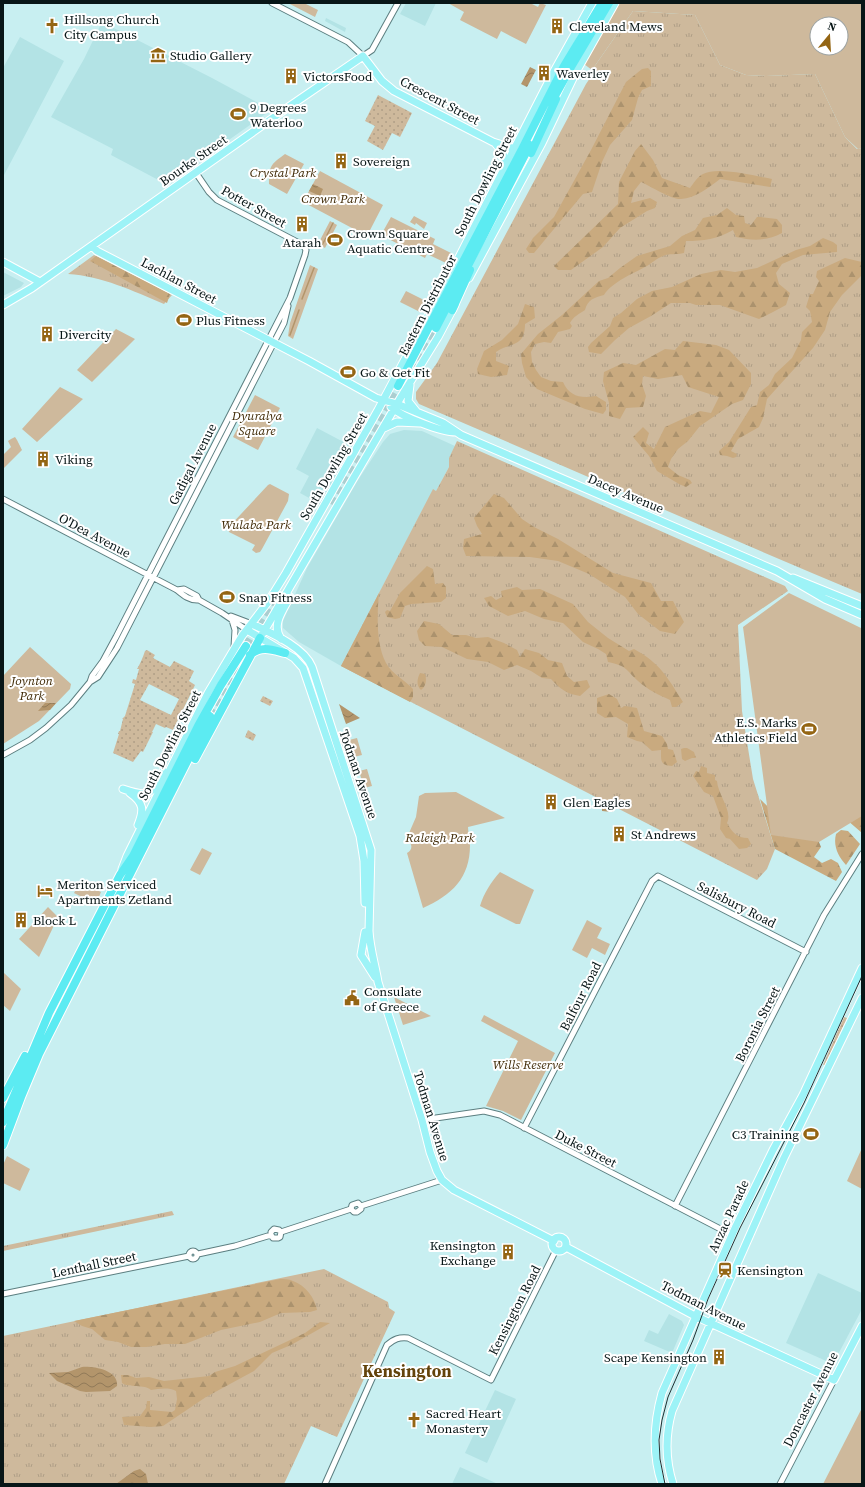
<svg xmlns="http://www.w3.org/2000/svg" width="865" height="1487" viewBox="0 0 865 1487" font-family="'Source Serif 4',serif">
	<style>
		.built { fill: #b3e3e5 }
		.grass { fill: url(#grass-tufts) }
		.forest { fill: url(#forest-firs) }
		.park { fill: #ceb99c; fill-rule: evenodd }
		.garden { fill: url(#garden-dots); fill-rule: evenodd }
		.water { fill: url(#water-waves) }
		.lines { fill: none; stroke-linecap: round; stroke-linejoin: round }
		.stream { stroke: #b3956b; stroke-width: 1.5 }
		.highway-tunnel { stroke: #abced0; stroke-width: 8; stroke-dasharray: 8 4; stroke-linecap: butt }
		.minor-casing { stroke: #5c7f81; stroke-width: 7 }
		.major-casing { stroke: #fff; stroke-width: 9 }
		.highway-casing { stroke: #fff; stroke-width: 10 }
		.minor { stroke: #fff; stroke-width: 5 }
		.major { stroke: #9df3f7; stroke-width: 7 }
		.highway { stroke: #5cebf2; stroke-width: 8 }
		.tram { stroke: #1f3031; stroke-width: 1 }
		.labels { text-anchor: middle; stroke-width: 4; stroke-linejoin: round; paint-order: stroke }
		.poi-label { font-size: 13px; fill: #081617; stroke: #fff; text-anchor: start }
		.street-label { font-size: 13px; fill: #081617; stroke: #fff }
		.park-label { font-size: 13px; font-style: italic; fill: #402a06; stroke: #fff }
		.district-label { font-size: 17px; font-weight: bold; fill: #63430b; stroke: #fff }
	</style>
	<defs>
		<pattern id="grass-tufts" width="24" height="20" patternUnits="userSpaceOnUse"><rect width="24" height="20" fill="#ceb99c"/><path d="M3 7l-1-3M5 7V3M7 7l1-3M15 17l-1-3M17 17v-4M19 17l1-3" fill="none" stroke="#af9e86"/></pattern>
		<pattern id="forest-firs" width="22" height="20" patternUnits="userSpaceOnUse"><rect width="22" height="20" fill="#c9aa7f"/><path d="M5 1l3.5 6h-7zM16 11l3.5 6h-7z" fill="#ab926d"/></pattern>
		<pattern id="garden-dots" width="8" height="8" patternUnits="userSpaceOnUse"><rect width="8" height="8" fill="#ceb99c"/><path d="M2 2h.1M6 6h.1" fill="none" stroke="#af9e86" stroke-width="1.8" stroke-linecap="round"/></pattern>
		<pattern id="water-waves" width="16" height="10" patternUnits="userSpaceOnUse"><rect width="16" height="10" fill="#b3956b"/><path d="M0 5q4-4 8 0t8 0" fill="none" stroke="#907957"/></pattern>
	</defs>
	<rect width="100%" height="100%" fill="#c8eff1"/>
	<path class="built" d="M 406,3 L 436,3 L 425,26 L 400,14 Z
		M 326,18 L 346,28 L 345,32 L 325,21 Z
		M 102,22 L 212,78 L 271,110 L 209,154 L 210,155 L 166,184 L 111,155 L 113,149 L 51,117 L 84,59 Z
		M 20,37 L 64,61 L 3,177 L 3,68 Z
		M 3,272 L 24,283 L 21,287 L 3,296 Z
		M 317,428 L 353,447 L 320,504 L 300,493 L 309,476 L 296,469 Z
		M 404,430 L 422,431 L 455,446 L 449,458 L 449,467 L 436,491 L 433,490 L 341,666 L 299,642 L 283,628 L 283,621 L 307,568 L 358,480 L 383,442 L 390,434 Z
		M 818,1273 L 862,1293 L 862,1309 L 833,1364 L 786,1343 Z
		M 669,1314 L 682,1321 L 684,1325 L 672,1353 L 644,1341 L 649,1330 L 658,1334 Z
		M 495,1390 L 516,1399 L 487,1463 L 465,1453 Z
		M 460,1467 L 498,1484 L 452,1484 Z"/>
	<path class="grass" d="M 633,11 L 695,15 L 720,65 L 746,75 L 766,76 L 815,74 L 845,137 L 857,149 L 862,148 L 862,594 C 714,532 567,467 419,404 L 416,399 L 416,392 L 437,363 L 586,84 L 594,72 L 592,70 Z
		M 94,255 L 172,295 L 164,304 C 133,291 102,276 68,274 Z
		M 457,441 L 785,586 L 788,591 L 738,625 L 742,711 L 753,779 L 775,849 L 767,869 L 757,880 L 341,666 L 433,489 L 436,491 L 449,467 L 449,458 Z
		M 172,1211 L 174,1215 L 3,1251 L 3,1246 Z
		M 324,1269 L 388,1302 L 389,1308 L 395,1312 L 337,1437 L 311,1426 L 284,1484 L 3,1484 L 3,1336 Z"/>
	<path class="forest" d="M 648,68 L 651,71 L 651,86 L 642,90 L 638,98 L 632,120 L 610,145 L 602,162 L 592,192 L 583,194 L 534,253 L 529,253 L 526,249 L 533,238 L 554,217 L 591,150 L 626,82 L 642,69 Z
		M 641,144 L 653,160 L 662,178 L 690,188 C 693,184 698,176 703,174 C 717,166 756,176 772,179 L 770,187 L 720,179 C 708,188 696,198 681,199 C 672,200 650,186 641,182 L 634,191 L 631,203 L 650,198 L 657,202 L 655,208 L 647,211 L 620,228 L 603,247 L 571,270 L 558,270 L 554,266 L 618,204 L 619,182 L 635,151 Z
		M 727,208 L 736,215 L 744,216 L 745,223 L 751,225 L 757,217 L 761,217 L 777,219 L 782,225 L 782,233 C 767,241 753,241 736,237 L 733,230 C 718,239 703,241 686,241 L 684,253 C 677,255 669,253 663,256 C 657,258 652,263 647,266 C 634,273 612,282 604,295 C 594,298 588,299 585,310 C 579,314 574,316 570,323 L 572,326 L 570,329 L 558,332 L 551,343 L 544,342 L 535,344 L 531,352 L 532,362 L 536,370 L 541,377 L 551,381 L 563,382 C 569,396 581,399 596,396 L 606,402 L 606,410 L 603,414 L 585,409 L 537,389 L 526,377 L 522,363 L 521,354 L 538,334 L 562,315 L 599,281 L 608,278 L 620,268 L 637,256 L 670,246 L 682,236 L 695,230 L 703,218 L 717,215 Z
		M 823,238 L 833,242 L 837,245 L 837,252 L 803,255 L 782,264 L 776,273 L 779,284 L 790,293 L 786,305 L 773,312 L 759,319 L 720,305 L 696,305 L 690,303 L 671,303 L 651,316 L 629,328 L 615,340 L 601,354 L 589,352 L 588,347 L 591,343 L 610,326 L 613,318 L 621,313 L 637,299 L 652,291 L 672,287 L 701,274 L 721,270 L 735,272 L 757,268 L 796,250 L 810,246 Z
		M 96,256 L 170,294 L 167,303 L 90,261 Z
		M 845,258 L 862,262 L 862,275 L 842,295 L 830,312 L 825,330 L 813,348 L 767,399 L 763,418 L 759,427 L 738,439 L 731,451 L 737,454 L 736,457 L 733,458 L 727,456 L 720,455 L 719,451 L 729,442 L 751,407 L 757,405 L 760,392 L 769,385 L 775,374 L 792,358 L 801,340 L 802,332 L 812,322 L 810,311 L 806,307 L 810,294 L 813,294 L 819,281 L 816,277 L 817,271 Z
		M 525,304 L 534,307 L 535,318 L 525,324 C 525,348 510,342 496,352 L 496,361 L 509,366 L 507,375 L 491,377 L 478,374 L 477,369 L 484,351 L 502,340 L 518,324 Z
		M 683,341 L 716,345 L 729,350 L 751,373 L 751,384 L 743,400 L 732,404 L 700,426 L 688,441 L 678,449 L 671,459 L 668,467 L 678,475 L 690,480 L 692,483 L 686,487 L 679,484 L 657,471 L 649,456 L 633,437 L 643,427 L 649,433 L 646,443 L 654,449 L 665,427 L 700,411 L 711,413 L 719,397 L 688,387 L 682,375 L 658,379 L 643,376 L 642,384 L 646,396 L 643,407 L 626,408 L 620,419 L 609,416 L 609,403 L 603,381 L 604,372 L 623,363 L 636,365 L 665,349 L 675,350 Z
		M 494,494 L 504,498 L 522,519 L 534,527 L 558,539 L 613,573 L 651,583 L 661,601 L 673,601 L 684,622 L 675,634 L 660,631 L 638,614 L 625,597 L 589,574 L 558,561 L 530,557 L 466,556 L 463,548 L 464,539 L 482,534 L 477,526 L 474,518 Z
		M 427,566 L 433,569 L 435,584 L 443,583 L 446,587 L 446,598 L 441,602 L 411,604 L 405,606 L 400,618 L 395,619 L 387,617 L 385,612 L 387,610 L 390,611 L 400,593 Z
		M 517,587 L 522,590 L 540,589 L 573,604 L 588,622 L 608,638 L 629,651 L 634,649 C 660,663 668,678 683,702 L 676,707 L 672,707 L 670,700 C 659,695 648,690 638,681 C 625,669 627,666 608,662 L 606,654 L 598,649 L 583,642 L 563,623 L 544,619 L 525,611 L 508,616 L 489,606 L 484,598 L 491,596 L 496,600 L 502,597 L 501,591 Z
		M 379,593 C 377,614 376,645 386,663 C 392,674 405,680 413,689 L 413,697 L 410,702 L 341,666 Z
		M 424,621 L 439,624 L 452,635 L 466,635 L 476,638 L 488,637 L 504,643 L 517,650 L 520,657 L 525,649 L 539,653 L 548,660 L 562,663 L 567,676 L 574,682 L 587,680 L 590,687 L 580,696 C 567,694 560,689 551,679 L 542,678 L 531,671 L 517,665 L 504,670 L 488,662 L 467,659 L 442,647 L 425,646 L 419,640 L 417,631 Z
		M 420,673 L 425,674 C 427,680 426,686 421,690 C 416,685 417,679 420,673 Z
		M 609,694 L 617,699 L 621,708 L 625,706 L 637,708 L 644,731 L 662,736 L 667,744 L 668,749 L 673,750 L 677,762 L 672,766 C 660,765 661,761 661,750 L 652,751 L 642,742 L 637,741 L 627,737 L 628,724 L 616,717 L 605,718 L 597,713 L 597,698 Z
		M 684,748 L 687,748 L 694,752 L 696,758 L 692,758 L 685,761 L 682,759 L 681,749 Z
		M 701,766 L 707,768 L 707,773 L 715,775 L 715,780 L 717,781 C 718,795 733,811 727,823 C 732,832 737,838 748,838 L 751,844 L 747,848 L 739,849 L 730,839 L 726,838 L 720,829 L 721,818 L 713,796 L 704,792 L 693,776 L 696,771 L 699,772 Z
		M 760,799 L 782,820 L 817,837 L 821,847 L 814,857 L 822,863 L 831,859 L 838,863 L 842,872 L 836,881 L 775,849 Z
		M 862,806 L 862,833 L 847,820 Z
		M 841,830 L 848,831 L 860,844 L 846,865 C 838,856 833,846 836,834 Z
		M 280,1279 C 284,1279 289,1279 293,1281 C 305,1285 315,1298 317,1310 L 310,1312 L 281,1313 L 260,1322 L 221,1330 L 185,1344 L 165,1344 L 146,1347 L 131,1347 L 118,1342 L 105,1340 L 92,1329 L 82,1326 L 74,1321 Z
		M 320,1322 L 330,1323 L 291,1345 L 272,1353 L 254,1371 L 206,1397 L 163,1426 L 151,1427 L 124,1425 L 122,1417 L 140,1416 L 146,1408 L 147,1401 L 150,1401 L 150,1410 L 172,1412 L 175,1410 L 177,1399 L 176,1391 C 168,1387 159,1389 151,1390 C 145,1384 128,1388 122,1383 L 121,1375 L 128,1375 L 136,1378 L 149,1377 L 164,1381 L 209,1376 L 215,1372 L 235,1366 L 305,1333 Z"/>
	<path class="park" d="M 288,3 L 304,3 L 318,10 L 315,17 Z
		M 448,3 L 524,3 L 526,4 L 530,3 L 538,7 L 540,3 L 546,5 L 526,44 L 501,31 L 497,39 L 460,20 L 464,12 Z
		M 619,3 L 862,3 L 862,148 L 858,149 L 845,137 L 815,74 L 766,76 L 746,75 L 720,65 L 695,15 L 633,11 L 592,70 L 584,64 ZM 817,24 L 841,24 L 841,48 L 817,48 Z
		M 285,154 L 304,164 L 287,194 L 269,184 C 269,166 270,165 285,154 Z
		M 320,171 L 383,205 L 367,236 L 303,202 Z
		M 414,216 L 427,223 L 424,229 L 416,223 L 415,225 L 410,222 Z
		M 391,217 L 435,239 L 433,244 L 451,253 L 446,263 L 427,254 L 425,258 L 381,235 Z
		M 330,221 L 337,225 L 325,248 L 318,244 Z
		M 310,265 L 318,269 L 293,339 L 288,336 L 290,323 Z
		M 406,291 L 426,301 L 420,312 L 400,302 Z
		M 116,329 L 135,339 L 92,382 L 77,370 Z
		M 60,387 L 83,399 L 37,442 L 22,429 Z
		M 255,395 L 280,408 L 258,450 L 233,437 Z
		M 15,437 L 17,440 L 22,450 L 3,469 L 3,455 L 11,447 L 8,441 L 11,439 Z
		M 270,484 L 289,494 L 288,501 L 262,549 L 260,552 L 256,553 L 252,550 L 255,545 L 229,532 L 228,528 L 268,485 Z
		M 789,593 L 861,628 L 862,816 L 819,842 L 771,835 L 743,627 Z
		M 30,647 L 71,684 L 70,689 L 39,721 L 3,744 L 3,676 Z
		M 357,738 L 362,755 L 354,757 L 349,740 Z
		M 367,769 L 372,786 L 364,788 L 359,771 Z
		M 456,792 L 505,818 L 468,827 C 468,833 470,839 470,845 C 470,878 452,895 423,908 L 407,853 C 413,850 413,843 406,840 L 416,817 L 419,796 L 425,793 Z
		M 202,848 L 212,853 L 200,875 L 190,870 Z
		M 500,872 L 534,890 L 520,924 L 516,924 L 480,906 C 484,893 491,882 500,872 Z
		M 80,882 L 101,892 L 96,904 L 74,893 Z
		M 48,907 L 58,917 L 39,957 L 19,939 Z
		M 587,920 L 602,928 L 597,938 L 610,944 L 605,955 L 592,948 L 587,958 L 572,950 Z
		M 3,972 L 21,989 L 10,1011 L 3,1005 Z
		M 394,997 L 431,1016 L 403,1025 Z
		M 484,1015 L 555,1053 L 521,1120 L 503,1111 L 486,1106 L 518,1041 L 481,1021 Z
		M 862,1148 L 862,1189 L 847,1181 Z
		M 7,1156 L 30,1169 L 20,1191 L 3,1183 L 3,1165 Z
		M 862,1408 L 862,1484 L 823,1484 Z"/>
	<path class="garden" d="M 378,95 L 412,113 L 400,137 L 392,133 L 383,150 L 367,141 L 375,126 L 365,121 Z
		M 147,650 L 155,655 L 153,658 L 170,667 L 174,661 L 194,671 L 189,681 L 195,685 L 173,730 L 166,727 L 165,728 L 156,724 L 152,732 L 153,732 L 143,752 L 141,751 L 133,762 L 113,753 L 119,734 L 118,734 L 119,731 L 120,731 L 123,719 L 122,719 L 125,716 L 135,684 L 132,683 L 133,679 L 136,680 L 139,669 L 137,669 C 140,664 143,657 145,651 ZM 149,684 L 179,699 L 171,715 L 140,700 Z
		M 263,696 L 273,701 L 270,706 L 260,701 Z
		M 248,730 L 256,735 L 253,741 L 245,737 Z
		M 844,1017 L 847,1018 L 825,1065 L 823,1065 Z"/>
	<path class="water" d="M 530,67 L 536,70 L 527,87 L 521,84 Z
		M 313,184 L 323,189 L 320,196 L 309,191 Z
		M 45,703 L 56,703 L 50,710 L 38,711 Z
		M 339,704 L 360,718 L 346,724 Z
		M 604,802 L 614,807 L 614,810 L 612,812 L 602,811 L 602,809 Z
		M 82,1367 C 93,1366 119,1370 117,1386 L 110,1391 L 86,1392 L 80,1391 L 57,1381 L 49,1373 L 68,1372 Z
		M 140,1469 L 146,1474 L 148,1484 L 116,1484 L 134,1471 Z"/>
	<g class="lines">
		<path class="stream" d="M 327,235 L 333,223
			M 322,245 L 326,238
			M 302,299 L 314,268
			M 290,335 L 299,310"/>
		<path class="highway-tunnel" d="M 400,392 L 436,328
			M 329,503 L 398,386
			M 246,646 L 273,600
			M 210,716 L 251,647"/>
		<g class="minor-casing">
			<path id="minor" d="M 272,3 L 348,42 L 363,56 L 372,50 L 398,3
				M 3,499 L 177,590 C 183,595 190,601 199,600
				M 177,590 L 184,589 L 197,596 L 199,600 L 222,613 L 247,630
				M 231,616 L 252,624
				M 232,620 L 235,630 L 234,647
				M 90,682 L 98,677 L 117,648 L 269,352 L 284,323 L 288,306
				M 3,755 L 30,740 L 46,728 L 71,705 L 90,682 L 92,676 L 103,661 L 116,637 L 290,298 L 305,255 L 306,250 L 303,245 L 217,200 L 209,192 L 196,173
				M 422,1120 L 484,1111 L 500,1115 L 732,1235
				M 524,1128 L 652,881 L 658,876 L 806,952
				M 361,1206 L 442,1180
				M 675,1206 L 824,915 L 862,854
				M 351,1209 L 352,1205 L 358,1203 L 361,1206
				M 351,1209 L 354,1212 L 357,1212 L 361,1209 L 361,1206
				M 281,1232 L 351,1209
				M 271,1235 L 271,1232 L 274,1229 L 279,1230 L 281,1232
				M 271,1235 L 273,1238 L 278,1238 L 280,1237 L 281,1232
				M189 1255a4 4 0 1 1 8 0a4 4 0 1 1-8 0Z
				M 198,1254 L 235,1246 L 271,1235
				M 3,1294 L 189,1256
				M 325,1484 L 387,1345 C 394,1339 399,1337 408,1338 L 491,1380 L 556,1250
				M 780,1484 L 834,1380"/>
		</g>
		<g class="major-casing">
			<path id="major" d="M 495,143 L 503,153 L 506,166
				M 92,246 L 97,251 L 309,361 L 376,398 L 397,404 L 443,423 L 461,435 L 777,571 L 825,599 L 862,615
				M 3,262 L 40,282
				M 469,278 L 542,143 L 576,72 L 615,3
				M 3,305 L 32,288 L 287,108 L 363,56 L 382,81 L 394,91 L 493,142 L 515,149
				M 410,385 L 408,401 L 416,411
				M 391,407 C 402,417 441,432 456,432
				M 384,428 L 397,422 L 420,423
				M 793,578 L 862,606
				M 252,624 C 271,633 304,647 312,667 L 371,850 L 369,931 C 370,949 375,964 378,982 L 422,1120 L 430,1152 L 437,1171 L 442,1180 L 454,1190 L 554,1241
				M 247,630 L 294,658 L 303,668 L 360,836 L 364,861 L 365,903
				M 260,638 L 401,397 L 438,337 L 455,305
				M 281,639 C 271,625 283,610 290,597
				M 123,789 C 150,798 151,796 163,771
				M 130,793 C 144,803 144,810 138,825
				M 122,869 L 127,856 L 208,693 L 242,636 L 268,602 L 286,573 L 378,410 L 456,263 L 552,75 L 592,3
				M 365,932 L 361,955 L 375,977
				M552 1244a7 7 0 1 1 14 0a7 7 0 1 1-14 0Z
				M 566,1247 L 695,1316 L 834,1380 L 862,1326
				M 662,1484 C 652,1454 654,1422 662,1393 L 736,1226 L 773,1150 L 803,1095 L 862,968
				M 673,1484 C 665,1459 665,1436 672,1411 L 784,1158 L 862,998"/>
		</g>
		<g class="highway-casing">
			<path id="highway" d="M 551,103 L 571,67 L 609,3
				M 531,153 L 556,99
				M 452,310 L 470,270
				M 436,328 L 530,145
				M 398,386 L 522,149 L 564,66 L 602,3
				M 250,655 C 261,645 273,650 285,653
				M 195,759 L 260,638
				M 3,1098 L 25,1056
				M 3,1122 L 49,1013 L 120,875 L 133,856 L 198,726 L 221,685 L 246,646
				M 3,1145 L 21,1097 L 39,1054 L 210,716"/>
		</g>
		<use href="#minor" class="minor"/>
		<use href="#major" class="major"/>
		<use href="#highway" class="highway"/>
		<path class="tram" d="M 665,1484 L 660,1459 L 659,1440 L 662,1420 L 668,1397 L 693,1340 L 708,1299 L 740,1228 L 804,1103 L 862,976"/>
	</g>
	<defs>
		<g id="church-bare" transform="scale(1.2)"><path d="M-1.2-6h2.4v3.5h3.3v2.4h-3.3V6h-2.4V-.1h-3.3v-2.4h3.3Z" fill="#946513" stroke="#fff" stroke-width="2.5" paint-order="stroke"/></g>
		<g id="building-bare" transform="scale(1.2)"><path d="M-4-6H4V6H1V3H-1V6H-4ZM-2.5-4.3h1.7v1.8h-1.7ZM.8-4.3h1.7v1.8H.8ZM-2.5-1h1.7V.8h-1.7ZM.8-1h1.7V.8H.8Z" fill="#946513" stroke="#fff" stroke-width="2.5" paint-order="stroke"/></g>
		<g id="museum-bare" transform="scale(1.2)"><path d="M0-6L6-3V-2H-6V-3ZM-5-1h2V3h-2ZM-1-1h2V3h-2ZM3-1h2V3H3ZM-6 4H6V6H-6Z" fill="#946513" stroke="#fff" stroke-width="2.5" paint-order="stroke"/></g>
		<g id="stadium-bare" transform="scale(1.2)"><path d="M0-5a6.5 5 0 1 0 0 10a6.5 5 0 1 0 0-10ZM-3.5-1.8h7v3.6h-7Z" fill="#946513" stroke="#fff" stroke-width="2.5" paint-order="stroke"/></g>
		<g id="hotel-bare" transform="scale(1.2)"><path d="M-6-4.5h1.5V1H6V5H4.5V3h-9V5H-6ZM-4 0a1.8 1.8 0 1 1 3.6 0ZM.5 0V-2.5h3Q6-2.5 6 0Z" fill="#946513" stroke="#fff" stroke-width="2.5" paint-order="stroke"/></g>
		<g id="civic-bare" transform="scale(1.2)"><path d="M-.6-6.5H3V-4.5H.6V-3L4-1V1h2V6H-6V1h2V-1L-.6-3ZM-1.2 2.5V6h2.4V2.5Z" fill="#946513" stroke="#fff" stroke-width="2.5" paint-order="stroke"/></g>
		<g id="station-bare" transform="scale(1.2)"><path d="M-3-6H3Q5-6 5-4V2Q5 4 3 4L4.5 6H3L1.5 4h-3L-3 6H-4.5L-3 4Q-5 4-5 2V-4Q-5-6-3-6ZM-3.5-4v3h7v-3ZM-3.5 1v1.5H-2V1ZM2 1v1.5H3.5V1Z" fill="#946513" stroke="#fff" stroke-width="2.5" paint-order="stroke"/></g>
	</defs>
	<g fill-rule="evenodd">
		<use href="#church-bare" x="52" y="26"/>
		<use href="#building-bare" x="557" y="26"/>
		<use href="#museum-bare" x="158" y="55"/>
		<use href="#building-bare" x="544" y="73"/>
		<use href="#building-bare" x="291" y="76"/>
		<use href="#stadium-bare" x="238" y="114"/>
		<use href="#building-bare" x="341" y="161"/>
		<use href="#building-bare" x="302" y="224"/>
		<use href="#stadium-bare" x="335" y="240"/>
		<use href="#stadium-bare" x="184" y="320"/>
		<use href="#building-bare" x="47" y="334"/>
		<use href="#stadium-bare" x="348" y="372"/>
		<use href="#building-bare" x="43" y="459"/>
		<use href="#stadium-bare" x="227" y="597"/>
		<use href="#stadium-bare" x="809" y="729"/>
		<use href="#building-bare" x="551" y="802"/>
		<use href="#building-bare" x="619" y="834"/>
		<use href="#hotel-bare" x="45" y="891"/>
		<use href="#building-bare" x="21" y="920"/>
		<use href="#civic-bare" x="352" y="998"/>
		<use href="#stadium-bare" x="811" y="1134"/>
		<use href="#building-bare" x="508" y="1252"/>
		<use href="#station-bare" x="725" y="1270"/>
		<use href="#building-bare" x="719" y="1357"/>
		<use href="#church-bare" x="414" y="1420"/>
	</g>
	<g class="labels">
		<g class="poi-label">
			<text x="64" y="24">Hillsong Church<tspan x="64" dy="15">City Campus</tspan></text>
			<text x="569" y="31">Cleveland Mews</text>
			<text x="170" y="60">Studio Gallery</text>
			<text x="556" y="78">Waverley</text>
			<text x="303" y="81">VictorsFood</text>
			<text x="250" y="112">9 Degrees<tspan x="250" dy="15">Waterloo</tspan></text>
			<text x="353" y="166">Sovereign</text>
			<text x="347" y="238">Crown Square<tspan x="347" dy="15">Aquatic Centre</tspan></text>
			<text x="302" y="247" text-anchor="middle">Atarah</text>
			<text x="196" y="325">Plus Fitness</text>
			<text x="59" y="339">Divercity</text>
			<text x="360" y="377">Go &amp; Get Fit</text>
			<text x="55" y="464">Viking</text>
			<text x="239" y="602">Snap Fitness</text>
			<text x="797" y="727" text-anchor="end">E.S. Marks<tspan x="797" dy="15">Athletics Field</tspan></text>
			<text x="563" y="807">Glen Eagles</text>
			<text x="631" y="839">St Andrews</text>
			<text x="57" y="889">Meriton Serviced<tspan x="57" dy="15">Apartments Zetland</tspan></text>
			<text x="33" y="925">Block L</text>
			<text x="364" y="996">Consulate<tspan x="364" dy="15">of Greece</tspan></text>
			<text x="799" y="1139" text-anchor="end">C3 Training</text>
			<text x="496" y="1250" text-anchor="end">Kensington<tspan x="496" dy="15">Exchange</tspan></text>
			<text x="737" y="1275">Kensington</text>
			<text x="707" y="1362" text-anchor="end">Scape Kensington</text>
			<text x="426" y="1418">Sacred Heart<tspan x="426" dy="15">Monastery</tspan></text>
		</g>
		<g class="street-label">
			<text transform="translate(440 100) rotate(28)" y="5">Crescent Street</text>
			<text transform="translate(193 160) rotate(-35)" y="5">Bourke Street</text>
			<text transform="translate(485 181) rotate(-63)" y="5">South Dowling Street</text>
			<text transform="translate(254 206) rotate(29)" y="5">Potter Street</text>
			<text transform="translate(179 280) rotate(28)" y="5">Lachlan Street</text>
			<text transform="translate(427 305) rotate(-63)" y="5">Eastern Distributor</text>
			<text transform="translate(192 464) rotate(-63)" y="5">Gadigal Avenue</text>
			<text transform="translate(333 466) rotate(-60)" y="5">South Dowling Street</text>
			<text transform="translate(626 493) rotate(23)" y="5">Dacey Avenue</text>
			<text transform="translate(95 535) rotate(28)" y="5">O'Dea Avenue</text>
			<text transform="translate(169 745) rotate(-63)" y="5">South Dowling Street</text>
			<text transform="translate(359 774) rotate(71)" y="5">Todman Avenue</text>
			<text transform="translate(737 904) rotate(27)" y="5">Salisbury Road</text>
			<text transform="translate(580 996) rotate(-63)" y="5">Balfour Road</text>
			<text transform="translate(757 1024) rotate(-63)" y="5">Boronia Street</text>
			<text transform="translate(432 1116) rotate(73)" y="5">Todman Avenue</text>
			<text transform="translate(586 1148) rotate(27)" y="5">Duke Street</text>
			<text transform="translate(728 1216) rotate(-65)" y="5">Anzac Parade</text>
			<text transform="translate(94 1264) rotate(-12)" y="5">Lenthall Street</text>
			<text transform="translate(704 1305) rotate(27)" y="5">Todman Avenue</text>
			<text transform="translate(514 1310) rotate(-63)" y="5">Kensington Road</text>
			<text transform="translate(810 1399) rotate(-63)" y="5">Doncaster Avenue</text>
		</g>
		<g class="park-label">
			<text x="283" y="177">Crystal Park</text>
			<text x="333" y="203">Crown Park</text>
			<text x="257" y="420">Dyuralya<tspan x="257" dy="15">Square</tspan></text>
			<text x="256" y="529">Wulaba Park</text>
			<text x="32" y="685">Joynton<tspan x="32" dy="15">Park</tspan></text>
			<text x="440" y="842">Raleigh Park</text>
			<text x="528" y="1069">Wills Reserve</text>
		</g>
		<g class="district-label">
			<text x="407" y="1377">Kensington</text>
		</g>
	</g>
	<rect width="865" height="1487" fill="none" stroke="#081617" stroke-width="8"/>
	<g transform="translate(829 36) rotate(18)"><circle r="19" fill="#ffffff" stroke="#9ca2a2"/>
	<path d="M0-3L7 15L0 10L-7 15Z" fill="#946513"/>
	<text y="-6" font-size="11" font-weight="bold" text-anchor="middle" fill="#081617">N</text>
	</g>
</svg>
